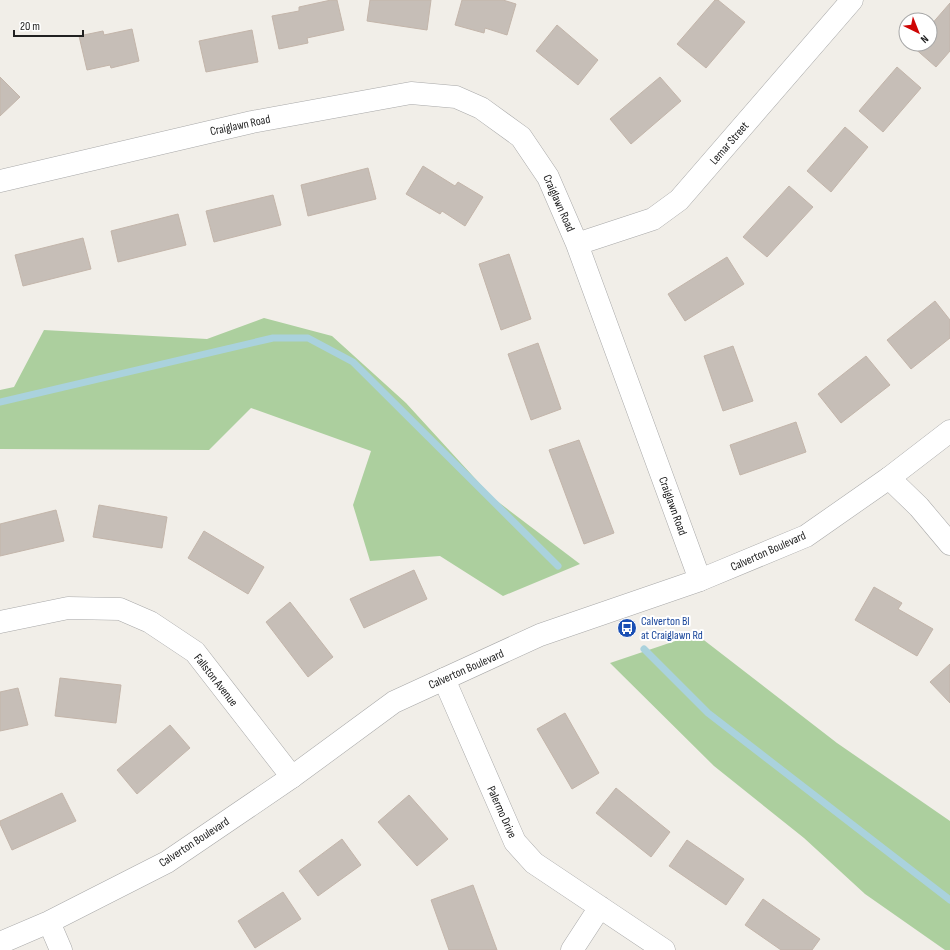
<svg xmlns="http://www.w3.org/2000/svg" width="950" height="950" viewBox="0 0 950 950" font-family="'Sofia Sans Condensed',sans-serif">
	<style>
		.forest { fill: #accf9e }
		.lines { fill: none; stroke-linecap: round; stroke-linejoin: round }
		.stream { stroke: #aad2dd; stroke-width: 7 }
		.building { fill: #c6beb7; stroke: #c3b5aa }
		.minor-casing { stroke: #a8a8a8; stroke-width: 23 }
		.tertiary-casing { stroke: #a8a8a8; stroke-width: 23 }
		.minor { stroke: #fff; stroke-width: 22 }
		.tertiary { stroke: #fff; stroke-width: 22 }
		.labels { text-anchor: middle; stroke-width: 4; stroke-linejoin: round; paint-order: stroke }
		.street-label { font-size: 12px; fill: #212121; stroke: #fff }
		.transit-label { font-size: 12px; fill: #164399; stroke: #fff; text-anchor: start }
	</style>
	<rect width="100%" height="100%" fill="#f1eee8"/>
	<path class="forest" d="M 264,318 L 332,336 L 406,403 L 493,498 L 580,564 L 503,596 L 440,556 L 370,561 L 353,505 L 371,451 L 251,408 L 209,450 L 0,449 L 0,390 L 14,387 L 44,330 L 207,339 Z
		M 696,634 L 837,743 L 950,821 L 950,950 L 945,950 L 865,894 L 804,838 L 714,766 L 610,663 Z"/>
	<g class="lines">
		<path class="stream" d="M 0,402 L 273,338 L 308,338 L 353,362 L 558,566
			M 644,649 L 708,713 L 950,900"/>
	</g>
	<path class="building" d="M 331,0 L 337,0 L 344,30 L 307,38 L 308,43 L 279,49 L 272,16 L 299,11 L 299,7 Z
		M 370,0 L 431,0 L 427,30 L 367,21 Z
		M 462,0 L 503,0 L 516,4 L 507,35 L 485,28 L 484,33 L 455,25 Z
		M 715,0 L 718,0 L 745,22 L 706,68 L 677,44 Z
		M 950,3 L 950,51 L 936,67 L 912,46 L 914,44 L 930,44 L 930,26 Z
		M 557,25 L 598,60 L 578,85 L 536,51 Z
		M 132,29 L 139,61 L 111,68 L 110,65 L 87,70 L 79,36 L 103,31 L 104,35 Z
		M 252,30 L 258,62 L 206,72 L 199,41 Z
		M 897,67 L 921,88 L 883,132 L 859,111 Z
		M 0,77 L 20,97 L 0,116 Z
		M 660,77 L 681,101 L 631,144 L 610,119 Z
		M 845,127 L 868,147 L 831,192 L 807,171 Z
		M 423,166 L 455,186 L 458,182 L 483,197 L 465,226 L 442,211 L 440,214 L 406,194 Z
		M 368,168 L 376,199 L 308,216 L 301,185 Z
		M 789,186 L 813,207 L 767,257 L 743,237 Z
		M 273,195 L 281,225 L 214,242 L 206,211 Z
		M 178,214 L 186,245 L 118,262 L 111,231 Z
		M 83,238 L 91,269 L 23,286 L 15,255 Z
		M 509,254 L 531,319 L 501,330 L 479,264 Z
		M 727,257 L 744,284 L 685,321 L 668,294 Z
		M 935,301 L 950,320 L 950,338 L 911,369 L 887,340 Z
		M 538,343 L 561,409 L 531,420 L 508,354 Z
		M 733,346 L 753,401 L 723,411 L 704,356 Z
		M 866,356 L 890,385 L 841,423 L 818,394 Z
		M 796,422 L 806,452 L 740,475 L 730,445 Z
		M 579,440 L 614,533 L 584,544 L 549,450 Z
		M 99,505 L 167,517 L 162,548 L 93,537 Z
		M 56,510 L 64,541 L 0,556 L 0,524 Z
		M 204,531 L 264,567 L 248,594 L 188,558 Z
		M 414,570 L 427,599 L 364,628 L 350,599 Z
		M 874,587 L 902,603 L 898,609 L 933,629 L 917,656 L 855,620 Z
		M 290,602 L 333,657 L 308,677 L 266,622 Z
		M 950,664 L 950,703 L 930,682 Z
		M 60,678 L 121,685 L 116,723 L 55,716 Z
		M 18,688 L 28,725 L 0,731 L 0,692 Z
		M 565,713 L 599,773 L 572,789 L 537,729 Z
		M 170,725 L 190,748 L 137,794 L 117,770 Z
		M 616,788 L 670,832 L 651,857 L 596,813 Z
		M 62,793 L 76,821 L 12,850 L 0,824 L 0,821 Z
		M 409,795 L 448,839 L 417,866 L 378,822 Z
		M 342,839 L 361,865 L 318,896 L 299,871 Z
		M 687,840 L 744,879 L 726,905 L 669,866 Z
		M 473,885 L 497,950 L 449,950 L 431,900 Z
		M 283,892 L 301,919 L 255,948 L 238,921 Z
		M 763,899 L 820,939 L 812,950 L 781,950 L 745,925 Z"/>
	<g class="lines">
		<g class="minor-casing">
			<path id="minor" d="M 0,181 L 252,122 L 411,93 L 456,97 L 481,108 L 521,137 L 548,177 L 577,244 L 700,580
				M 577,244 L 653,219 L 679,200 L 852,0
				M 889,478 L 919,507 L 950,544
				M 0,622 L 68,608 L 120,609 L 150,622 L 195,652 L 292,777
				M 444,679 L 515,842 L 534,863 L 664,950
				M 572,950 L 600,907"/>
		</g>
		<g class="tertiary-casing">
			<path id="tertiary" d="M 49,922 L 61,950
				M 0,943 L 49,922 L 167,862 L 292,777 L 394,702 L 540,635 L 700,580 L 806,536 L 889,478 L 950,431"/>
		</g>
		<use href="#minor" class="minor"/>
		<use href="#tertiary" class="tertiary"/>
	</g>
	<defs>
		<g id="bus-disc" transform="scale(1)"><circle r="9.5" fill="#1a4fb4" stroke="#fff"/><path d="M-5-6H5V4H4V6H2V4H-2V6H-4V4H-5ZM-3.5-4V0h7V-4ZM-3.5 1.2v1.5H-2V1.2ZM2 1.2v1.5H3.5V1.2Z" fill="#fff"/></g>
	</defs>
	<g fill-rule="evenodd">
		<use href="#bus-disc" x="627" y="628"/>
	</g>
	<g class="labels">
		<g class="street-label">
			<text transform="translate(240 125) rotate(-12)" y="4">Craiglawn Road</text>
			<text transform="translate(729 143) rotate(-49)" y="4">Lemar Street</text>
			<text transform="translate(559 203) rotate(66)" y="4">Craiglawn Road</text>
			<text transform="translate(673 506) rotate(70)" y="4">Craiglawn Road</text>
			<text transform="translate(768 551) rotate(-24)" y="4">Calverton Boulevard</text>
			<text transform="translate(466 669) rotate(-24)" y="4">Calverton Boulevard</text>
			<text transform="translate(216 680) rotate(52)" y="4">Fallston Avenue</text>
			<text transform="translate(502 812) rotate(66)" y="4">Palermo Drive</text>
			<text transform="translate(194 842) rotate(-33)" y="4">Calverton Boulevard</text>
		</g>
		<g class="transit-label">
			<text x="641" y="625">Calverton Bl<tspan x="641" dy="14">at Craiglawn Rd</tspan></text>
		</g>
	</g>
	<g transform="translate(918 32) rotate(137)"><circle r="19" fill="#ffffff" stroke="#a6a6a6"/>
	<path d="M0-3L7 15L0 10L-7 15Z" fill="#ce0504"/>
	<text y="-6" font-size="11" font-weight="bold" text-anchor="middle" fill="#212121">N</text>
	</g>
	<path d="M14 30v6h69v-6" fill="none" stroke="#212121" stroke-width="2"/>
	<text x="20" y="30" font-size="12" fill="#212121" stroke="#ffffff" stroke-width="3" paint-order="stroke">20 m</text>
</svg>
